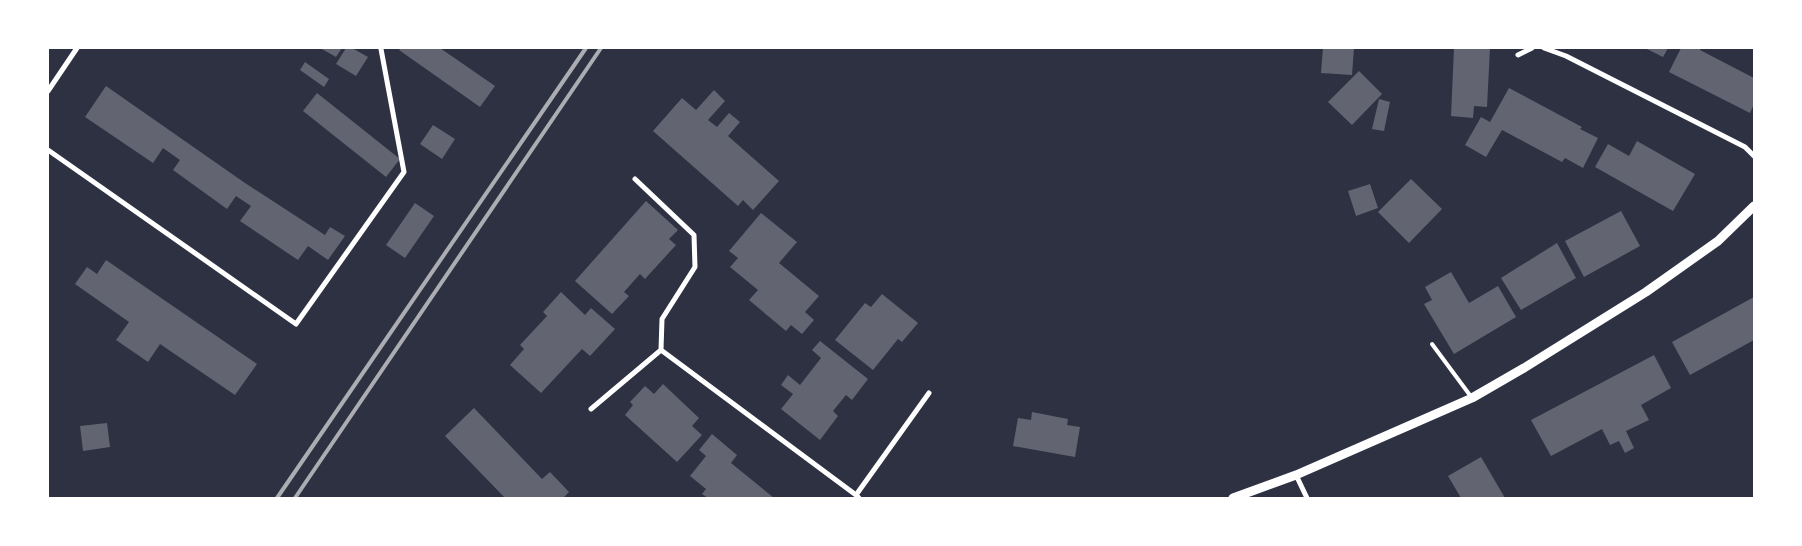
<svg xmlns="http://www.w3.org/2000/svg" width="1802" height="546" viewBox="0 0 1802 546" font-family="'Open Sans',sans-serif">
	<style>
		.building { fill: #626471 }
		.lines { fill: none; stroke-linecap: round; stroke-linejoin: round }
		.service { stroke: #fff; stroke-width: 4 }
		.minor { stroke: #fff; stroke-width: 5 }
		.tertiary { stroke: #fff; stroke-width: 9 }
		.rail { stroke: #abadb3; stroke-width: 4 }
	</style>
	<rect width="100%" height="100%" fill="#2d3142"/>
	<path class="building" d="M 320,48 L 342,48 L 336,57 Z
		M 346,48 L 352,48 L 368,57 L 356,76 L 336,64 Z
		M 401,48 L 440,48 L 495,86 L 480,107 L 399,50 Z
		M 1323,48 L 1354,48 L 1352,75 L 1321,73 Z
		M 1454,48 L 1490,48 L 1487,107 L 1474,106 L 1473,118 L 1451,116 Z
		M 1645,48 L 1668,48 L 1663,57 Z
		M 1681,48 L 1701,48 L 1700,50 L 1754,78 L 1754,104 L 1750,113 L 1669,72 Z
		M 305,62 L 329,79 L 324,87 L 300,70 Z
		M 1359,71 L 1382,94 L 1352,125 L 1328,102 Z
		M 106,86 L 245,183 L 325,235 L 330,227 L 345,236 L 328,260 L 308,246 L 298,260 L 240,221 L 251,206 L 236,196 L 227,209 L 173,170 L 180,160 L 163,148 L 153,163 L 85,117 Z
		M 1509,88 L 1582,127 L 1580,129 L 1598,138 L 1583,168 L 1565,158 L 1562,162 L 1502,130 L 1486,157 L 1465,145 L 1481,117 L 1490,122 Z
		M 714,90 L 725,101 L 708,120 L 717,127 L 729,113 L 740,122 L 728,136 L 779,181 L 753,210 L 743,200 L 738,206 L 653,131 L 682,98 L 696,110 Z
		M 317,93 L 400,159 L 386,177 L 303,111 Z
		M 1379,99 L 1390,102 L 1384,131 L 1372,129 Z
		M 433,125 L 455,139 L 442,159 L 420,144 Z
		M 1637,141 L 1695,174 L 1673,211 L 1595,167 L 1608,144 L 1629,156 Z
		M 1411,179 L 1442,209 L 1409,243 L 1378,212 Z
		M 1370,184 L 1378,208 L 1356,216 L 1348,191 Z
		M 646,201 L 678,230 L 669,239 L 676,245 L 645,279 L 640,274 L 624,292 L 629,296 L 612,314 L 575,281 Z
		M 415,203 L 434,216 L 405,258 L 386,245 Z
		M 1621,211 L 1640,246 L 1584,277 L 1565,241 Z
		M 761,213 L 797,242 L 779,263 L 819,296 L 805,312 L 814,320 L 802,334 L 791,325 L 786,331 L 749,300 L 758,290 L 730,267 L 738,258 L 729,251 Z
		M 1557,243 L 1576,278 L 1521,310 L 1501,278 Z
		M 106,260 L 257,364 L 235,395 L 160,344 L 148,362 L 116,340 L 129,322 L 75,284 L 87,267 L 97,274 Z
		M 1451,272 L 1469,303 L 1498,286 L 1516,317 L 1454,354 L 1424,304 L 1432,300 L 1425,287 Z
		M 561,292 L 585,315 L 591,308 L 615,329 L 590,356 L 582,349 L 541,393 L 510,365 L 524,349 L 520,345 L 547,316 L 543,312 Z
		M 882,294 L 918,323 L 902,342 L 898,339 L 873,370 L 835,340 L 865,303 L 871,307 Z
		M 1754,297 L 1754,340 L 1690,375 L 1672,342 Z
		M 820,341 L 868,379 L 852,400 L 846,395 L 833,411 L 838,416 L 820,440 L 781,409 L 793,394 L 781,385 L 788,375 L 800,385 L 821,358 L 812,350 Z
		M 1654,355 L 1671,388 L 1641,405 L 1649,420 L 1626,431 L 1634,448 L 1625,453 L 1619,441 L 1610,445 L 1602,429 L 1551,456 L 1531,420 Z
		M 663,384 L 699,418 L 692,426 L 702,435 L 677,462 L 625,415 L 633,405 L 630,402 L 645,386 L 654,394 Z
		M 474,408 L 542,479 L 550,472 L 569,492 L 563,498 L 505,498 L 445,436 Z
		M 1032,412 L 1068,419 L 1067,425 L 1080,427 L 1075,457 L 1013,446 L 1018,418 L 1031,420 Z
		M 107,423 L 110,447 L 83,451 L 80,426 Z
		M 712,434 L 737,455 L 731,463 L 774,498 L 708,498 L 702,494 L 706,489 L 690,476 L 706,456 L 699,450 Z
		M 1481,457 L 1505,498 L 1461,498 L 1448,476 Z"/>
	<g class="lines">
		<path class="service" d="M 1432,344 L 1472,398"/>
		<path class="minor" d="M 1544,48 L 1566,56 L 1745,147 L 1754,156
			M 1518,55 L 1532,48
			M 48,91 L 77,48
			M 48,150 L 296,324 L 404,172 L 381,49
			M 635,179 L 694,235 L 695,267 L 662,319 L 661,350
			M 591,409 L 661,350 L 856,495
			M 1296,475 L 1307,498
			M 859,498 L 856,495 L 929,393"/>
		<path class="tertiary" d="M 1233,498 L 1296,475 L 1472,398 L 1524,368 L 1646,292 L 1718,241 L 1754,206"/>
		<path class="rail" d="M 277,498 L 586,48
			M 295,498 L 601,48"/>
	</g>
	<rect width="1802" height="546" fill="none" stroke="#ffffff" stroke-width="98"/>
</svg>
